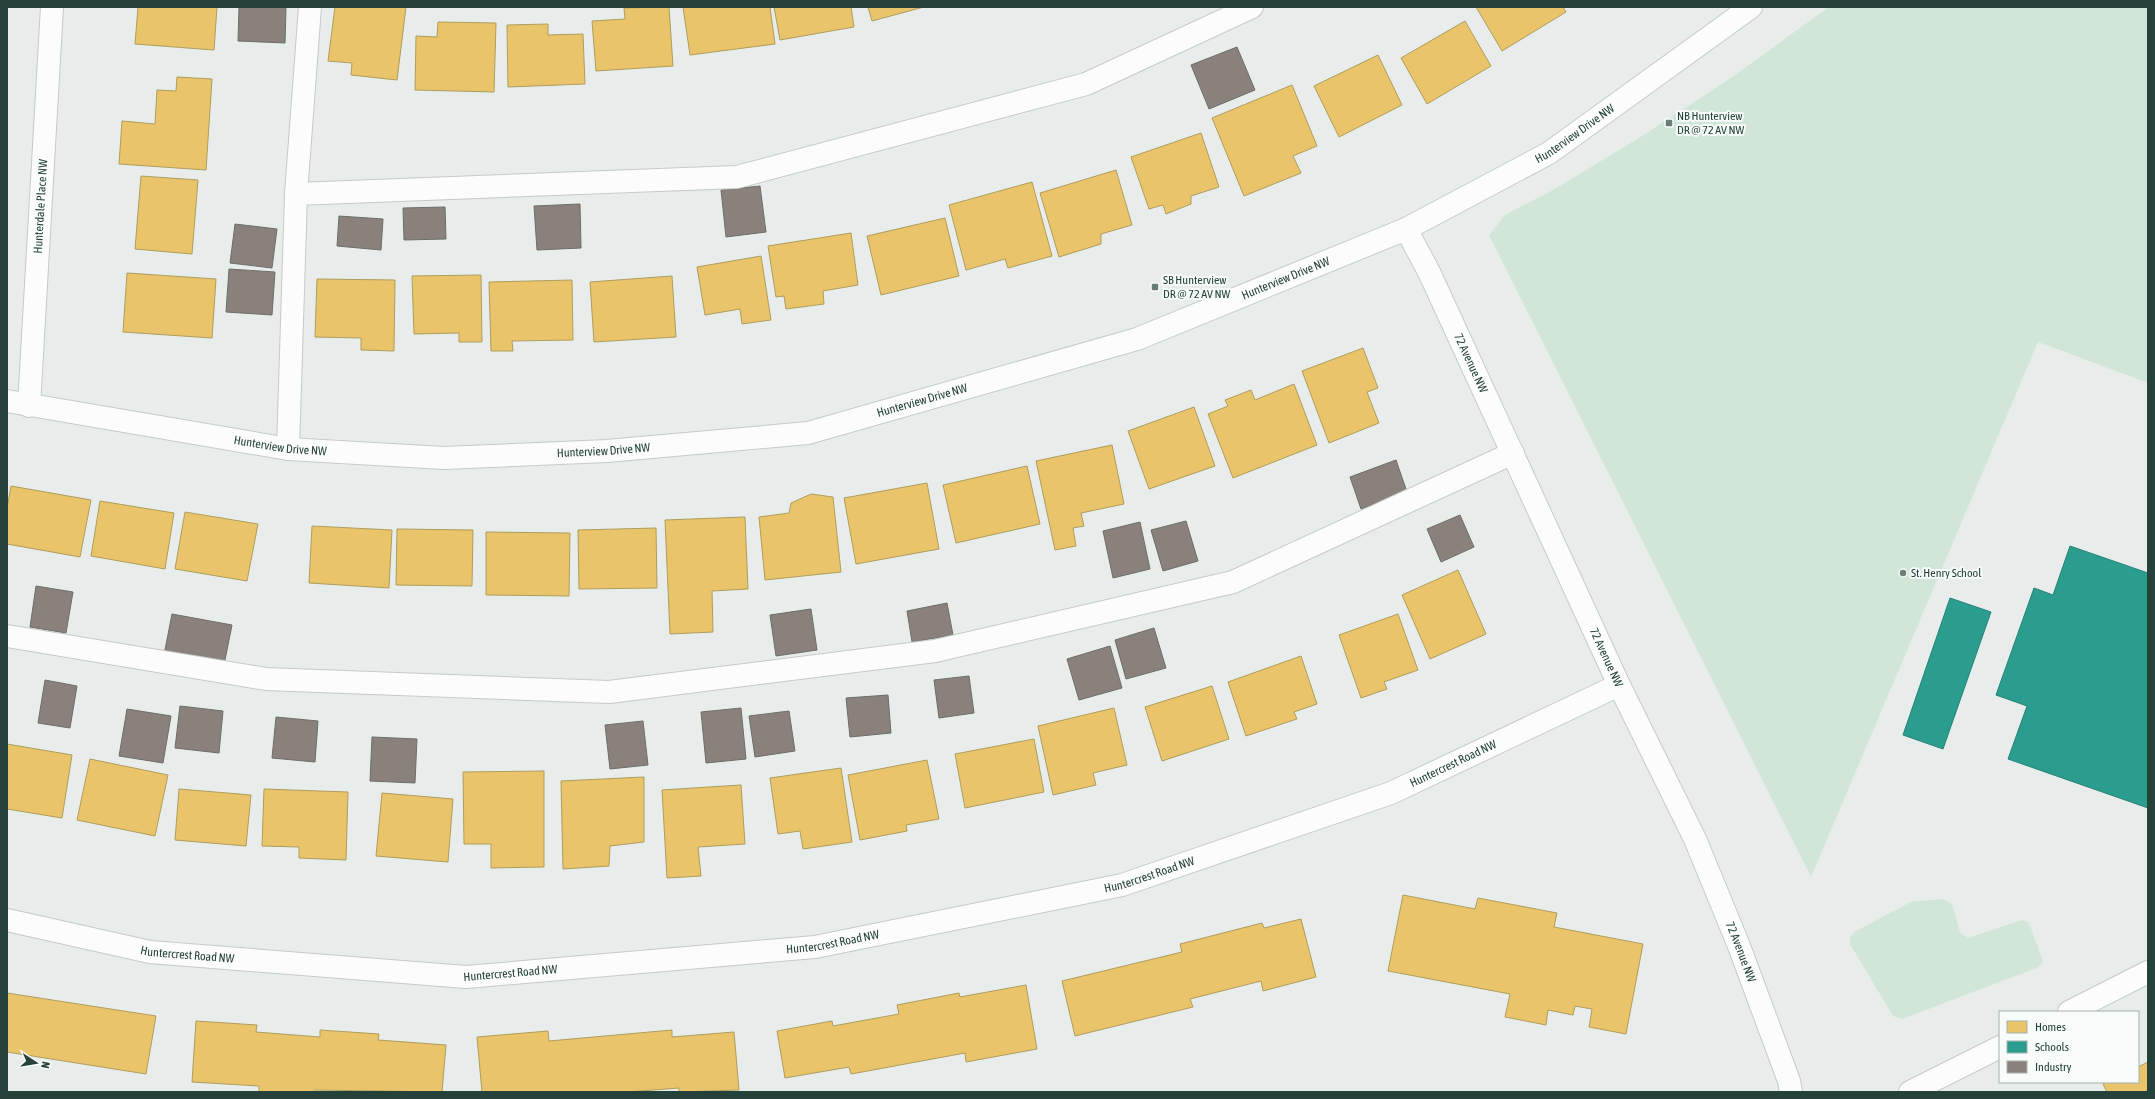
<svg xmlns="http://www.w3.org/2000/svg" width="2155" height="1099" viewBox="0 0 2155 1099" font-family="'Asap Condensed',sans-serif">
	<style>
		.green { fill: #d1e6d8 }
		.homes { fill: #e9c46a; stroke: #ae9d5c }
		.schools { fill: #2a9d8f; stroke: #288276 }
		.industry { fill: #8a817c; stroke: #6b6e68 }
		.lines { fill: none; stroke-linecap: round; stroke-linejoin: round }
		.lane-casing { stroke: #c5cac8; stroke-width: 24 }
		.street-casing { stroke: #c5cac8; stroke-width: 24 }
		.secondary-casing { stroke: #c3cbc8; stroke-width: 24 }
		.lane { stroke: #fcfcfc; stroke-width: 22 }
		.street { stroke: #fcfcfc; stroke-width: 22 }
		.secondary { stroke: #fcfcfc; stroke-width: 22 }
		.poi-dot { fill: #697e78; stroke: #f7fbf9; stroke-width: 1.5 }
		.labels { text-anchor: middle; stroke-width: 4; stroke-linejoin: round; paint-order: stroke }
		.poi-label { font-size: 12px; fill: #24423a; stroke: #f7fbf9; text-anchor: start }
		.street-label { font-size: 12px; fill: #24423a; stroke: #f7fbf9 }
	</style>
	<rect width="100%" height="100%" fill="#e8edeb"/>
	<path class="green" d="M 1829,7 L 2148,7 L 2148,383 L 2038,342 L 1811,877 L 1489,235 L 1505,215 L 1555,189 L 1642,136 L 1728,80 Z
		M 1943,899 L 1952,904 L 1960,932 L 1968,938 L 2022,920 L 2029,923 L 2043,961 L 2039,967 L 1902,1019 L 1893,1016 L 1850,944 L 1850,938 L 1854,932 L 1911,902 Z"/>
	<path class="homes" d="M 138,7 L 217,7 L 214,50 L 135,44 Z
		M 335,7 L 406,7 L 397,80 L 351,75 L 352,63 L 328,61 Z
		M 669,7 L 673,66 L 596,71 L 592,21 L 625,19 L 624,8 Z
		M 683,7 L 770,7 L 775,44 L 690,55 Z
		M 774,7 L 851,7 L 854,27 L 780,40 Z
		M 868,7 L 924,7 L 872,21 Z
		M 1476,7 L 1563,7 L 1566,12 L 1502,51 Z
		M 1465,21 L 1491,66 L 1427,104 L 1401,58 Z
		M 438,22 L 496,23 L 494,92 L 415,90 L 416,36 L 437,37 Z
		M 548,24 L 548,35 L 583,34 L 585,84 L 508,87 L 507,25 Z
		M 1378,55 L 1402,105 L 1339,137 L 1314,86 Z
		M 177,77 L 212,79 L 206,170 L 119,164 L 122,121 L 155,124 L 157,90 L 176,91 Z
		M 1292,85 L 1317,146 L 1293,156 L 1301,173 L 1244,196 L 1212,118 Z
		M 1201,133 L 1219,187 L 1191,196 L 1191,204 L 1166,214 L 1163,205 L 1149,209 L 1131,157 Z
		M 1116,170 L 1132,225 L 1101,234 L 1101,244 L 1059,257 L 1040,193 Z
		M 141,176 L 198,180 L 192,254 L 135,249 Z
		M 1032,182 L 1052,256 L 1008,268 L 1005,259 L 966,270 L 949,205 Z
		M 945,218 L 959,276 L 881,295 L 867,236 Z
		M 851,233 L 858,285 L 823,291 L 824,304 L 786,309 L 784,296 L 776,297 L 768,246 Z
		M 761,256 L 771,320 L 742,324 L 740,309 L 705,315 L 697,267 Z
		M 127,273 L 216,279 L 212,338 L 123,332 Z
		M 481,275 L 482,342 L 459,342 L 459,333 L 414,334 L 412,276 Z
		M 672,276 L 676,337 L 594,342 L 590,282 Z
		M 317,279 L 395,280 L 394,351 L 361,350 L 361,338 L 315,337 Z
		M 572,280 L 573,340 L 512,341 L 513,351 L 491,351 L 489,282 Z
		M 1363,348 L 1378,388 L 1367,392 L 1379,423 L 1329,443 L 1302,371 Z
		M 1294,384 L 1317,445 L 1233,478 L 1208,414 L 1228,406 L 1225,400 L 1251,390 L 1255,400 Z
		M 1194,407 L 1215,466 L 1149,489 L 1128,431 Z
		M 1112,445 L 1124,504 L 1081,513 L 1084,526 L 1073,528 L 1076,546 L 1055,550 L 1036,461 Z
		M 1027,466 L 1040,524 L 956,543 L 943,485 Z
		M 927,483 L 939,549 L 856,564 L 844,498 Z
		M 11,486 L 91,500 L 80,557 L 7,544 L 7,508 Z
		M 811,494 L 833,497 L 841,572 L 765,580 L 759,517 L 789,513 L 791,503 Z
		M 100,501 L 174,513 L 165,569 L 91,556 Z
		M 185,512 L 258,524 L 247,581 L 175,569 Z
		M 745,517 L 748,589 L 712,591 L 713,632 L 670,634 L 665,520 Z
		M 312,526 L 392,530 L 389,588 L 309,583 Z
		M 656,528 L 657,588 L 579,589 L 578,530 Z
		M 397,529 L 473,530 L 472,586 L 396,585 Z
		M 486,532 L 570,533 L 569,596 L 486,595 Z
		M 1458,570 L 1486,634 L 1430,659 L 1402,595 Z
		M 1398,614 L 1418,670 L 1384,682 L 1387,689 L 1361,698 L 1339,635 Z
		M 1301,656 L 1317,704 L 1294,712 L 1297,719 L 1246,736 L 1228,682 Z
		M 1212,686 L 1229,739 L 1162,761 L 1145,707 Z
		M 1114,708 L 1127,765 L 1093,773 L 1096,785 L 1053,795 L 1038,726 Z
		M 1034,739 L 1044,792 L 965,808 L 955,754 Z
		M 7,744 L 72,755 L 62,818 L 7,809 Z
		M 90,759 L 168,775 L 155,836 L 77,820 Z
		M 927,760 L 939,819 L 906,825 L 907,831 L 860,840 L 848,775 Z
		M 841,768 L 852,842 L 803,849 L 800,831 L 778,834 L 770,778 Z
		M 544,771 L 544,867 L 491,868 L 491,844 L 464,844 L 463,772 Z
		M 644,777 L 644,842 L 610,846 L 609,866 L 563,869 L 561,781 Z
		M 741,785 L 745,844 L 698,847 L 701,876 L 667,878 L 662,790 Z
		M 179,789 L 251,795 L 246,846 L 175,840 Z
		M 264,789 L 348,792 L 346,860 L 299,858 L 299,847 L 262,846 Z
		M 382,793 L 453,799 L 448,862 L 376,856 Z
		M 1403,895 L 1475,909 L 1478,898 L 1557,913 L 1554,927 L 1643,944 L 1626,1034 L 1589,1027 L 1592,1009 L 1575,1006 L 1573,1015 L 1548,1010 L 1546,1025 L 1505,1017 L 1510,994 L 1388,971 Z
		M 1301,919 L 1316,977 L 1263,991 L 1261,981 L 1190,999 L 1193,1007 L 1075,1036 L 1062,981 L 1182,952 L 1180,944 L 1262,923 L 1264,928 Z
		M 1026,985 L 1037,1049 L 966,1062 L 965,1053 L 851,1074 L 849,1067 L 785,1078 L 777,1031 L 832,1021 L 833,1026 L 899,1014 L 897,1005 L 959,993 L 960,997 Z
		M 7,993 L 156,1016 L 146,1074 L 7,1052 Z
		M 196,1021 L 257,1025 L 256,1032 L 320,1037 L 320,1030 L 379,1034 L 378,1040 L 446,1045 L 442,1092 L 315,1090 L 315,1092 L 259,1092 L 259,1086 L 192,1082 Z
		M 672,1030 L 672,1037 L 734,1032 L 739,1090 L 679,1092 L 679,1088 L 628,1092 L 482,1092 L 477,1037 L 548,1031 L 549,1041 Z
		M 2148,1062 L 2148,1092 L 2107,1092 L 2103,1084 L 2107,1082 L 2138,1082 L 2138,1067 Z"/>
	<path class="schools" d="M 2070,546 L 2148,573 L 2148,808 L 2008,759 L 2027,706 L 1996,695 L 2034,588 L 2053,595 Z
		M 1950,598 L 1991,612 L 1943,749 L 1903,735 Z"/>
	<path class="industry" d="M 239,7 L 286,7 L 285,43 L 238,41 Z
		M 1237,47 L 1255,90 L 1209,109 L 1191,65 Z
		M 760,186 L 766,232 L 726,237 L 721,190 Z
		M 580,204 L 581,248 L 537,250 L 534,206 Z
		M 445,207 L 446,239 L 404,240 L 403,208 Z
		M 339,216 L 383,219 L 381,250 L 337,246 Z
		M 235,224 L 277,229 L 272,268 L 230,263 Z
		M 229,269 L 275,272 L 272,315 L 226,312 Z
		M 1396,460 L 1407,492 L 1361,509 L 1350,477 Z
		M 1460,515 L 1474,547 L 1441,562 L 1427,529 Z
		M 1186,521 L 1198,561 L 1163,571 L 1151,530 Z
		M 1140,522 L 1150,569 L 1113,578 L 1103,531 Z
		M 36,586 L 73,592 L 66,633 L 30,627 Z
		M 947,603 L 953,635 L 912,642 L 907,611 Z
		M 811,609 L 817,650 L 776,656 L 770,615 Z
		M 172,614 L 232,625 L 224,665 L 164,655 Z
		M 1154,628 L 1166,668 L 1126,679 L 1115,640 Z
		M 1110,646 L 1122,688 L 1079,700 L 1067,659 Z
		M 969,676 L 974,713 L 939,718 L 934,680 Z
		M 45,680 L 77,686 L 70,728 L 38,723 Z
		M 888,695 L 891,733 L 850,737 L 846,698 Z
		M 180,706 L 223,711 L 219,753 L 175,748 Z
		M 741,708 L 746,759 L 706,763 L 701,712 Z
		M 127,709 L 171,716 L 163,763 L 119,756 Z
		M 789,711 L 795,751 L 755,757 L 749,716 Z
		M 276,717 L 318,721 L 315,762 L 272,758 Z
		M 643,721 L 648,765 L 610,769 L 605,725 Z
		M 372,737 L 417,739 L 415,783 L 370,781 Z"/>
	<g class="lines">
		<g class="lane-casing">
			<path id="lane" d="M 296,194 L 737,177 L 1086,84 L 1252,7
				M 288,449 L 296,194 L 310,7
				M 7,636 L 266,679 L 609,692 L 935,651 L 1233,582 L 1513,453"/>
		</g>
		<g class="street-casing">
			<g id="street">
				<path id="s1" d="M 29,406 L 52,7"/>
				<path id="s2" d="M 7,920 L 150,952 L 466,977 L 815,947 L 1122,885 L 1391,793 L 1619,685"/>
				<path d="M 2069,1012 L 2148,972"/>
				<path d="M 1910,1092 L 2000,1047"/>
			</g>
		</g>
		<g class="secondary-casing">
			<g id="secondary">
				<path id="s3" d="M 1406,229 L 1429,272 L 1619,685 L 1695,839 L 1739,946 L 1789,1081 L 1791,1092"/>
				<path id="s4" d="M 7,401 L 288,449 L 444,458 L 607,451 L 808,433 L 1137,339 L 1406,229 L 1549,153 L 1751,7"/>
			</g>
		</g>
		<use href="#lane" class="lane"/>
		<use href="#street" class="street"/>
		<use href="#secondary" class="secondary"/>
	</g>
	<g class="poi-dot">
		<rect x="1665" y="119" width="8" height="8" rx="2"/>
		<rect x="1151" y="283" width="8" height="8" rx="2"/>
		<circle cx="1903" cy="573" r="4"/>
	</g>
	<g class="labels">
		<g class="poi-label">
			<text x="1677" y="120">NB Hunterview<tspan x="1677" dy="14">DR @ 72 AV NW</tspan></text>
			<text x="1163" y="284">SB Hunterview<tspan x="1163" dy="14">DR @ 72 AV NW</tspan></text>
			<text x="1911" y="577">St. Henry School</text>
		</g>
		<g class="street-label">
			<text dy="4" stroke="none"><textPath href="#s4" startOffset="1633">Hunterview Drive NW</textPath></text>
			<text dy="4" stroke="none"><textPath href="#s1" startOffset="200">Hunterdale Place NW</textPath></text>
			<text dy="4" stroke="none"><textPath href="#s4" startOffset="1309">Hunterview Drive NW</textPath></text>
			<text dy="4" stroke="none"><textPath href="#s3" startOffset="149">72 Avenue NW</textPath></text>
			<text dy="4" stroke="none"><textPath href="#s4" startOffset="925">Hunterview Drive NW</textPath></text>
			<text dy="4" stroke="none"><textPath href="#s4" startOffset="277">Hunterview Drive NW</textPath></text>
			<text dy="4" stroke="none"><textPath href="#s4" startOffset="601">Hunterview Drive NW</textPath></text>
			<text dy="4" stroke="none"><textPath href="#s3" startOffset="473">72 Avenue NW</textPath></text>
			<text dy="4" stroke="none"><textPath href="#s2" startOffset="1480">Huntercrest Road NW</textPath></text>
			<text dy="4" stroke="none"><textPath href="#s2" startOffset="1156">Huntercrest Road NW</textPath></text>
			<text dy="4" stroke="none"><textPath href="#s2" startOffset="832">Huntercrest Road NW</textPath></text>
			<text dy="4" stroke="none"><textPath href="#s3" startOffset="797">72 Avenue NW</textPath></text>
			<text dy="4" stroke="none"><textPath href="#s2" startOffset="184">Huntercrest Road NW</textPath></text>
			<text dy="4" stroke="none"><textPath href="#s2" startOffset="508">Huntercrest Road NW</textPath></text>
		</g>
	</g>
	<rect width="2155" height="1099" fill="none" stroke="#24423a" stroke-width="16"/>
	<rect x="1999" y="1011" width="140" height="72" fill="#f7fbf9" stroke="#a3b1ad"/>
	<rect x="2007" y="1021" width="20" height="12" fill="#e9c46a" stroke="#a3b1ad"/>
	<text x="2035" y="1031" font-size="12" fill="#24423a">Homes</text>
	<rect x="2007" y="1041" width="20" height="12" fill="#2a9d8f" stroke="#a3b1ad"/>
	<text x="2035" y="1051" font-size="12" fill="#24423a">Schools</text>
	<rect x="2007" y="1061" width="20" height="12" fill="#8a817c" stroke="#a3b1ad"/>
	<text x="2035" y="1071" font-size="12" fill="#24423a">Industry</text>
	<g transform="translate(36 1063) rotate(102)" stroke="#f7fbf9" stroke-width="3" paint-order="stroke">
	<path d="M0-3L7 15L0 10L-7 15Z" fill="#24423a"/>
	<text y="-6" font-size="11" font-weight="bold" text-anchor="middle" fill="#24423a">N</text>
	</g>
</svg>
